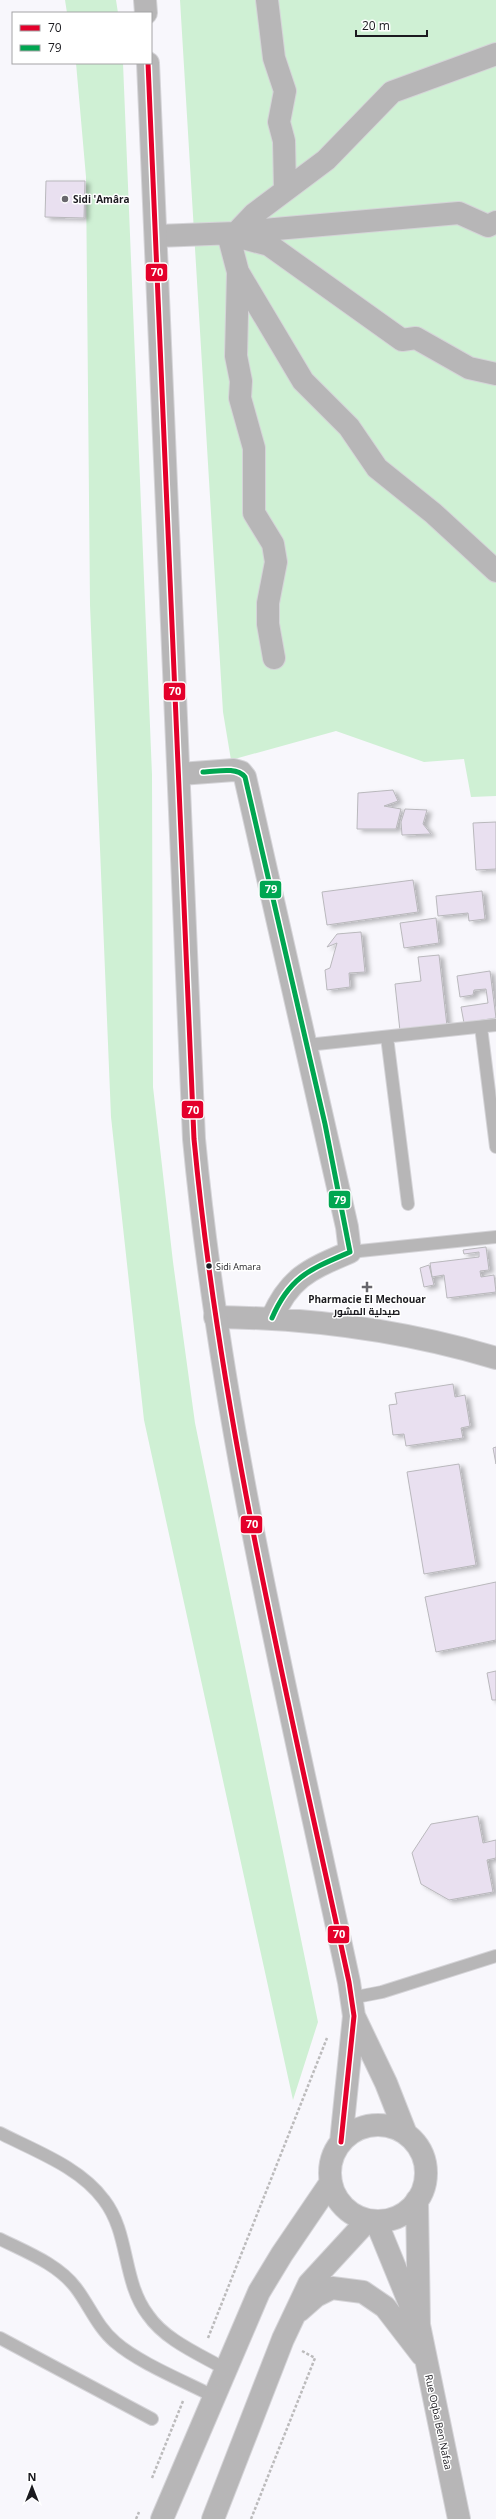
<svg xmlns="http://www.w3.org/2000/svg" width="496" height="2519" viewBox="0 0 496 2519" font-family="'Open Sans',Cairo,sans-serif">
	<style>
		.green { fill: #cff0d4 }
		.building { fill: #e9e0f0; stroke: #b9b8bc; filter: url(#shadow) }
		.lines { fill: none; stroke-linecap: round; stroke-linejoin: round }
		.service-casing { stroke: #d5d4d8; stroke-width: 14 }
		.minor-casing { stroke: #d5d4d8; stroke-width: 24 }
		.tertiary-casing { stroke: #d5d4d8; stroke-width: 24 }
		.path { stroke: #bcbbbc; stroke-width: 2.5; stroke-dasharray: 3 2; stroke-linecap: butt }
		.service { stroke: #b7b6b7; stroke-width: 12 }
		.minor { stroke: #b7b6b7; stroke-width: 22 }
		.tertiary { stroke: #b7b6b7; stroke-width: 22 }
		.bus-1-casing { stroke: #fff; stroke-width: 8 }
		.bus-2-casing { stroke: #fff; stroke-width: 8 }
		.bus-1 { stroke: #e4002b; stroke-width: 5 }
		.bus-2 { stroke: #00a651; stroke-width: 5 }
		.poi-dot { fill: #68676c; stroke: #fff; stroke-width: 1.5 }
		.bus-dot { fill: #1b1a1f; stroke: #fff; stroke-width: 1.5 }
		.labels { text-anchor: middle; stroke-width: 3; stroke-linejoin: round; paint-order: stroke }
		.bus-label { font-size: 9px; fill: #1b1a1f; stroke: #fff; text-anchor: start }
		.poi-label { font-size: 10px; font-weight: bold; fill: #1b1a1f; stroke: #fff; text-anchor: start }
		.street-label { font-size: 10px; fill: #1b1a1f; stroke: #fff }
		.line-badge { stroke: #fff; stroke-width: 1.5 }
		.badge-label { font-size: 11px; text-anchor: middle; font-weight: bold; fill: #fff }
	</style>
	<defs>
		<filter id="shadow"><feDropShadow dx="4.5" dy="2.5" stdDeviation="2" flood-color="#0004"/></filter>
	</defs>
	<rect width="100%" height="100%" fill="#f8f7fc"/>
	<path class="green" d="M 65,0 L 116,0 L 118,13 L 67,13 Z
		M 180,0 L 496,0 L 496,796 L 471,797 L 464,759 L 424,762 L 336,731 L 231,760 L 223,712 Z
		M 76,63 L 123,63 L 152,775 L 153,1087 L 173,1262 L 195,1423 L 318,2022 L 293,2100 L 144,1420 L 111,1117 L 90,605 L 86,177 Z"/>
	<path class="building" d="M 46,181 L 85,181 L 84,218 L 45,217 Z
		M 393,790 L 398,801 L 384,806 L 401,809 L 396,829 L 357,829 L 358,793 Z
		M 405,809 L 427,810 L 423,824 L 431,834 L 402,835 L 401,822 Z
		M 496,822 L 496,869 L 476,870 L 473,823 Z
		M 413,880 L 418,912 L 327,925 L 322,892 Z
		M 482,891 L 485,919 L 469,921 L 468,913 L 438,916 L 436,896 Z
		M 436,918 L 439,943 L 404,948 L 400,923 Z
		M 361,932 L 365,972 L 349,973 L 350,987 L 327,990 L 325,970 L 330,968 L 337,943 L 327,947 L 337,934 Z
		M 439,955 L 447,1026 L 400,1031 L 395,984 L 421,981 L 418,957 Z
		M 490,971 L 496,1018 L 464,1023 L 461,1007 L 488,1003 L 486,989 L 474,990 L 473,995 L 460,997 L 457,976 Z
		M 486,1247 L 489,1270 L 480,1271 L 481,1277 L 494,1275 L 496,1292 L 447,1298 L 444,1275 L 432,1277 L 430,1263 L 479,1257 L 479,1252 L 464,1254 L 463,1250 Z
		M 429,1265 L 434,1285 L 424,1287 L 420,1268 Z
		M 453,1384 L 455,1397 L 465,1395 L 470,1426 L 461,1428 L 463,1438 L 406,1446 L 404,1434 L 393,1435 L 389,1405 L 397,1404 L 395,1393 Z
		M 496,1447 L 496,1464 L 493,1448 Z
		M 459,1464 L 476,1565 L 424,1574 L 407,1472 Z
		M 496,1582 L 496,1640 L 436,1652 L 425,1597 Z
		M 496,1671 L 496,1700 L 492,1700 L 487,1673 Z
		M 478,1816 L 483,1843 L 496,1840 L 496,1858 L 487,1860 L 493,1892 L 449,1900 L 421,1884 L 412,1853 L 431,1824 Z"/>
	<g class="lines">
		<g class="service-casing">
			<path id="service" d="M 481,1027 L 496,1147
				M 387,1037 L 408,1204
				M 307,1045 L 496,1025
				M 350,1252 L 496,1237
				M 351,1998 L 382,1992 L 496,1956
				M 0,2133 C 35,2151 80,2167 104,2200 C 130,2234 122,2281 148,2315 C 165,2340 199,2354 225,2369
				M 0,2239 C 26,2252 58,2264 76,2288 C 89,2305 98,2328 115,2342 C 139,2363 184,2381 213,2396
				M 0,2338 L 152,2419"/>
		</g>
		<g class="minor-casing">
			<path id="minor" d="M 267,0 L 274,58 L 285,91 L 279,122 L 284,141 L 285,190
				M 241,232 L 459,213 L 488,226 L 496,222
				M 157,236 L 236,233 L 254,214 L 326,160 L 392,92 L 496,54
				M 238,272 L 236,356 L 241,381 L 240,398 L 254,448 L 254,513 L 273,544 L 276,562 L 268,603 L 268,624 L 274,658
				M 496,374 L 469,368 L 416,338 L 402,340 L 269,245 L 228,234 L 238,272 L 303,381 L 349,427 L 377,468 L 433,513 L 496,571
				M 180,774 L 234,770 L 241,772 L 245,777 L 347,1227 L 350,1252 C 311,1269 290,1276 272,1318
				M 215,1317 C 309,1318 406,1331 496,1358"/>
		</g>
		<g class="tertiary-casing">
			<path id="tertiary" d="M 145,0 L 146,13
				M 148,63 L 194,1139 C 221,1424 289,1703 349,1982 L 354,2016 L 341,2142
				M 354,2016 L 386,2083 L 406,2134
				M330 2173a48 48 0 1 1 96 0a48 48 0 1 1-96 0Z
				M 417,2200 L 419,2325 L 459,2519
				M 376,2221 L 414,2314
				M 299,2311 L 316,2296 L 332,2288 L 363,2292 L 385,2307 L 422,2355
				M 162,2519 L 259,2292 L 282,2254 L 331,2182
				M 213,2519 L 283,2339 L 309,2284 L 367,2221"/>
		</g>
		<path class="path" d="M 208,2338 L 327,2038
			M 152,2478 L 183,2401
			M 136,2519 L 139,2512
			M 251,2519 L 315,2358 L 302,2351"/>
		<use href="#service" class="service"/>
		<use href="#minor" class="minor"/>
		<use href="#tertiary" class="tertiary"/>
		<g class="bus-1-casing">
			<path id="bus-1" d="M 148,63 L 194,1139 C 221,1424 289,1703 349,1982 L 354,2016 L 341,2142"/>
		</g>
		<g class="bus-2-casing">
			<path id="bus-2" d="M 203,772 C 215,772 236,766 245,777 L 325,1124 L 350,1252 C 311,1269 290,1276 272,1318"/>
		</g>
		<use href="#bus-1" class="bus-1"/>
		<use href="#bus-2" class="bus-2"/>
	</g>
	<g class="poi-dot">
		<circle cx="65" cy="199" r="4"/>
		<path d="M365 1281h4v4h4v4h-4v4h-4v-4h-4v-4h4z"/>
	</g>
	<circle class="bus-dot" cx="209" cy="1266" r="3.5"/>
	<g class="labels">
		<g class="bus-label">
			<text x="216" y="1270">Sidi Amara</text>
		</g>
		<g class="poi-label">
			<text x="73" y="203">Sidi 'Amâra</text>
			<text x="367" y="1303" text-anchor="middle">Pharmacie El Mechouar<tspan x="367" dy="12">صيدلية المشور</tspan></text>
		</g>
		<g class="street-label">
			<text transform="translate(439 2422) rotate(78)" y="4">Rue Oqba Ben Nafaa</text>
		</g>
	</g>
	<g class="line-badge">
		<rect x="145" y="263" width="23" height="19" rx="4" fill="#e4002b"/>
		<rect x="163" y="682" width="23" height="19" rx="4" fill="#e4002b"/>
		<rect x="259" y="880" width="23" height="19" rx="4" fill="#00a651"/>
		<rect x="181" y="1100" width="23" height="19" rx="4" fill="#e4002b"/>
		<rect x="328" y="1190" width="23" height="19" rx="4" fill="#00a651"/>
		<rect x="240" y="1515" width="23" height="19" rx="4" fill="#e4002b"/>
		<rect x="327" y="1925" width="23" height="19" rx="4" fill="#e4002b"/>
	</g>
	<g class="badge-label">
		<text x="157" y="276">70</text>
		<text x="175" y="695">70</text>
		<text x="271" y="893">79</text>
		<text x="193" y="1114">70</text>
		<text x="340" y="1204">79</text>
		<text x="252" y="1528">70</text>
		<text x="339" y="1938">70</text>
	</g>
	<rect x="12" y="12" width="140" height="52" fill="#ffffff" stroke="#a4a3a5"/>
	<rect x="20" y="25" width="20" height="6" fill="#e4002b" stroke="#a4a3a5"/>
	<text x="48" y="32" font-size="12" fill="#1b1a1f">70</text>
	<rect x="20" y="45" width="20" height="6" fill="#00a651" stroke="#a4a3a5"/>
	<text x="48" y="52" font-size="12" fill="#1b1a1f">79</text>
	<g transform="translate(32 2487)" stroke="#ffffff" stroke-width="3" paint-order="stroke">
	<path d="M0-3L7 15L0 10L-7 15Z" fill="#1b1a1f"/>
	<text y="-6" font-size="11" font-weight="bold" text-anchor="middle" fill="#1b1a1f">N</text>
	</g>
	<path d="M356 30v6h71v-6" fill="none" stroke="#1b1a1f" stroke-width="2"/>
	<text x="362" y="30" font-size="12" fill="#1b1a1f" stroke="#ffffff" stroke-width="3" paint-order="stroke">20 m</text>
</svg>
